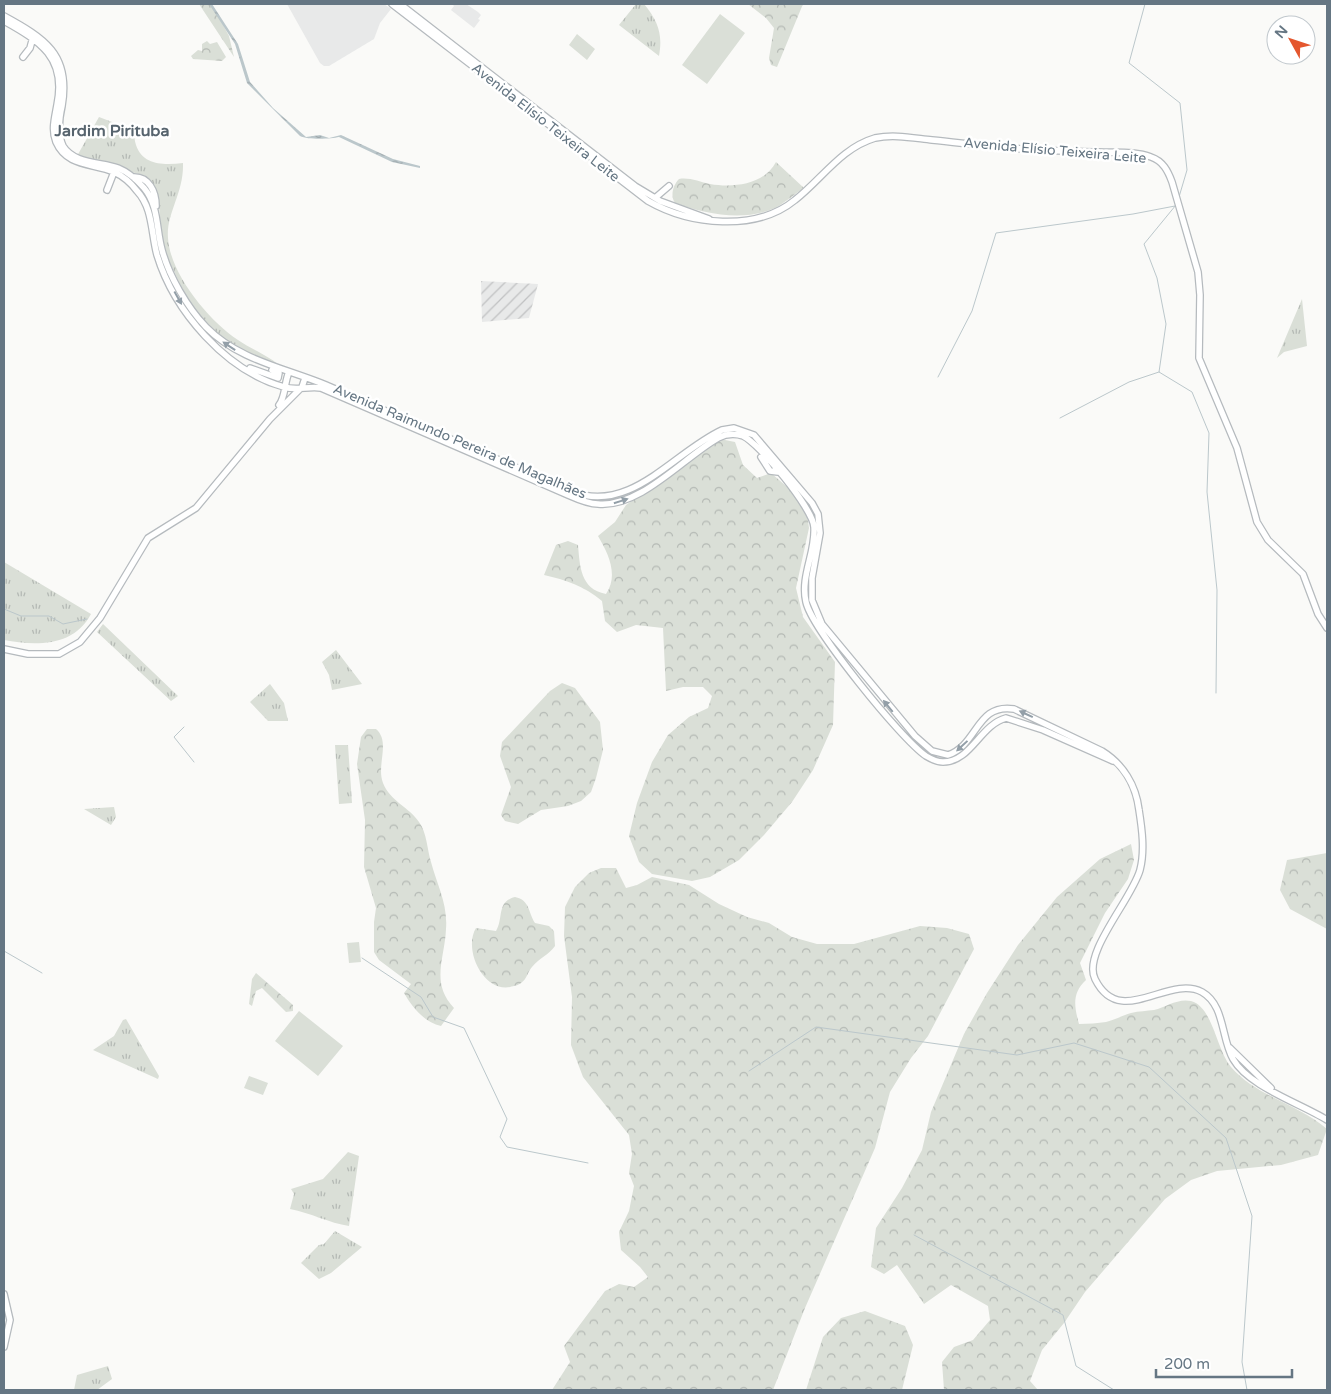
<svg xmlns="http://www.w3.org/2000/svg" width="1331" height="1394" viewBox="0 0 1331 1394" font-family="'Varela Round',sans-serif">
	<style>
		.built { fill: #e8e9e9 }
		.industrial { fill: url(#industrial-furrows) }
		.forest { fill: url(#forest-crowns) }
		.park { fill: url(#park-tufts) }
		.garden { fill: #dadfd7 }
		.water { fill: url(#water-ripples) }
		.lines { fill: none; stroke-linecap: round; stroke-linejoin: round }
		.stream { stroke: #bbc7cb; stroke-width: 1 }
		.major-casing { stroke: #b5babe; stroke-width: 8 }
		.major { stroke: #fff; stroke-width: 5.5 }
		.oneway { fill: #939fa8 }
		.labels { text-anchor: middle; stroke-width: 5; stroke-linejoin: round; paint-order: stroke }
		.street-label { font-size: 14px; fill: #657683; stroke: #fff }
		.quarter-label { font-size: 16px; font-weight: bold; fill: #57646e; stroke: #fff }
	</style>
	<defs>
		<pattern id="industrial-furrows" width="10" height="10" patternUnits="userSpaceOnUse" patternTransform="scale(1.25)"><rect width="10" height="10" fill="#e8e9e9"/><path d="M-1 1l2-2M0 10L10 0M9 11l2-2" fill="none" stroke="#c0c1c2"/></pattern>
		<pattern id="forest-crowns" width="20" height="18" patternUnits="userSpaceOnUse" patternTransform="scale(1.25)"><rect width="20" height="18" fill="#dadfd7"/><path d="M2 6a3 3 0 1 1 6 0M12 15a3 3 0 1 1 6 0" fill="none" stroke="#b4b9b4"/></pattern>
		<pattern id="park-tufts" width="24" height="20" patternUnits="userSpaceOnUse" patternTransform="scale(1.25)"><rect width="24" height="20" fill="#dadfd7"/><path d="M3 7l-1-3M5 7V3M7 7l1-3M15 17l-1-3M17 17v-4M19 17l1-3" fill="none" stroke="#b4b9b4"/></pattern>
		<pattern id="water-ripples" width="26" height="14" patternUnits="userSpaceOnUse" patternTransform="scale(1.25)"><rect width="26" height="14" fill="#bbc7cb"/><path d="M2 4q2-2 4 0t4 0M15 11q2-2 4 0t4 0" fill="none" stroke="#9ca6aa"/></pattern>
	</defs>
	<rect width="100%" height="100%" fill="#fafaf8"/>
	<path class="built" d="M 287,4 L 384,4 L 391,9 L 380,23 L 374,39 L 329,66 L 324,66 L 320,63 Z
		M 452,4 L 466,4 L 478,12 L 481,15 L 478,19 L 480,20 L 474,28 L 451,10 L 454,6 Z"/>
	<path class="industrial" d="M 481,281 L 538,284 L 529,318 L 482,322 Z"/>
	<path class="forest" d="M 199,4 L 212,4 L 229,36 L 234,57 Z
		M 748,4 L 803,4 L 777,67 L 771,65 L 769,58 L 774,28 L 766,18 Z
		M 207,41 L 210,44 L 217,42 L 226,57 L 222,61 L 193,59 L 191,56 L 198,50 L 202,51 L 202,44 Z
		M 776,162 L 804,188 C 794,194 785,203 775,208 C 744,222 705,214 675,203 C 670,196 673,185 679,179 C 689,177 700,182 710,184 C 733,188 764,185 776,162 Z
		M 720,439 L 735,442 L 743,465 L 757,478 L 771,473 L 793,492 L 807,514 L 809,528 L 796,588 L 803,617 L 835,662 L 833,725 L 813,770 L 792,802 L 764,835 L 739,860 L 710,877 L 692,881 L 652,874 L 639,862 L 629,836 L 637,803 L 652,762 L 668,735 L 689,717 L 708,708 L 712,696 L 703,687 L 683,687 L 666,691 L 663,628 L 636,625 L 617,632 L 605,621 L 602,601 C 584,586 566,580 544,575 L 556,545 L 568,541 L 578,545 C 580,566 580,589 606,594 C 619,575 608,553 598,536 L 615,522 L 626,505 Z
		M 562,683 L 575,688 L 600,722 L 603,750 L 596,778 L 591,792 L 581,801 L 568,806 L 541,810 L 518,824 L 505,821 L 501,815 L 511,787 L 500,756 L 502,742 L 550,691 Z
		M 367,729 L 376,729 C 391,742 376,765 383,783 C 390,801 409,807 419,822 C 427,833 427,849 431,862 C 437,885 448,904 446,929 C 445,958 430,983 454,1008 L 441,1026 C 425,1023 412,1007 404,993 L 411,984 L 379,960 L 374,952 L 374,922 L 376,908 L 364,867 L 365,820 L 357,764 L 361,737 Z
		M 1131,844 L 1134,860 L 1128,879 L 1105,913 L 1080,963 L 1086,980 C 1072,993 1074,1006 1079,1024 C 1088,1024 1098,1023 1106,1022 C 1115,1020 1123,1015 1131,1013 C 1139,1011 1147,1011 1154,1010 C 1166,1007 1178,998 1191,1001 C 1213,1007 1216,1049 1231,1067 C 1257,1097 1299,1104 1327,1129 L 1318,1155 L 1281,1165 L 1217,1171 L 1191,1180 L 1165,1199 L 1085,1292 L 1064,1323 L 1042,1350 L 1030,1381 L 1038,1390 L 944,1390 L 942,1362 L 954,1347 L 973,1340 L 990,1320 L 988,1306 L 951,1285 L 924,1304 L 897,1265 L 884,1274 L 871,1267 L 876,1228 L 902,1188 L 922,1150 L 931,1112 L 964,1034 L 987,993 L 1018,945 L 1057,897 L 1100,859 Z
		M 1327,853 L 1327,929 L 1290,909 L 1280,890 L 1287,860 Z
		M 601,868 L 616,868 L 626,888 L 637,885 L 652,877 L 689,885 L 719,904 L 747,917 L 769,923 L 792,937 L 817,944 L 854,944 L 920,926 L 947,928 L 969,934 L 974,949 L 928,1036 L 911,1058 L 890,1092 L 875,1148 L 805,1308 L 773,1390 L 552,1390 L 570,1362 L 564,1346 L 605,1291 L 619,1284 L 634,1287 L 648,1277 L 640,1267 L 621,1250 L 619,1232 L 629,1211 L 634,1186 L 629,1173 L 632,1154 L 629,1135 L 583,1077 L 571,1045 L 572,997 L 564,936 L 565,907 L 575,887 L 589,873 Z
		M 515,897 C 530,900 528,912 535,923 L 549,926 L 554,931 L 555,946 C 549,955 539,958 532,967 C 528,971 527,979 521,983 C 519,985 514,986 510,987 C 483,992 463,949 476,928 L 496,931 C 504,918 496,902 515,897 Z
		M 256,973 L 293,1005 L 293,1011 L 286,1012 L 262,988 L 256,991 L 252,1006 L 249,1004 L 252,979 Z
		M 865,1311 L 905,1326 L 913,1345 L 902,1390 L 806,1390 L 823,1337 L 841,1318 Z"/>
	<path class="park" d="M 636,4 L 644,4 C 658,21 663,34 659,56 L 619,25 Z
		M 99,117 L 133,130 C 135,135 134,140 136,145 C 143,166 165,165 183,163 C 184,193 166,213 168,238 C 170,274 209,321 238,340 C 252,350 271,356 283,369 C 228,344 206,337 178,280 C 173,268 166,258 163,245 C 157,221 165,194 145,176 L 77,156 Z
		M 1302,299 L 1307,346 L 1284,352 L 1277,358 Z
		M 4,562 L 91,614 C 74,647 35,646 4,640 Z
		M 103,624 L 178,696 L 171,701 L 97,632 Z
		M 336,650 L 362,684 L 332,690 L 329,675 L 322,662 Z
		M 270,684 L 284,703 L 288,721 L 268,721 L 250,702 Z
		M 335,745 L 348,745 L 352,803 L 339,804 Z
		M 114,807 L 116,817 L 111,825 L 84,809 Z
		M 126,1019 L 159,1076 L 158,1079 L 93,1050 L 114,1036 L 123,1020 Z
		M 348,1152 L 359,1156 L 349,1226 C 329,1223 311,1213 290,1209 L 294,1194 L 291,1189 L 323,1179 Z
		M 335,1231 L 362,1247 L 331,1273 L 319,1279 L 301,1263 L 319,1245 L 324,1244 Z
		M 108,1366 L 112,1379 L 97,1390 L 74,1390 L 77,1375 Z"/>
	<path class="garden" d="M 720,14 L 745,33 L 707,84 L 682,65 Z
		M 577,34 L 595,49 L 587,60 L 569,45 Z
		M 359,942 L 361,962 L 349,963 L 347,943 Z
		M 299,1011 L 343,1046 L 318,1076 L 275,1041 Z
		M 249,1076 L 268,1083 L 263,1095 L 244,1088 Z"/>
	<path class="water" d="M 209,4 L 212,4 L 238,44 L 250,82 L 273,108 L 306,137 L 320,135 L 329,138 L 341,135 L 393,159 L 420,166 L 420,168 L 392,162 L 339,137 C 331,139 308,140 300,136 L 247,83 L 235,44 Z"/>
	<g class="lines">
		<path class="stream" d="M 1145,4 L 1129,63 L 1180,103 L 1187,170 L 1179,197
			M 1176,205 L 1144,244 L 1157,278 L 1166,324 L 1159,372 L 1192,392 L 1209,433 L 1207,492 L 1217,590 L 1216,693
			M 938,377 L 972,311 L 996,233 L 1133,214 L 1175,206
			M 1060,418 L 1129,382 L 1159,372
			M 4,609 L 21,616 L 49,616 L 63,624 L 87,619
			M 184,727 L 174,737 L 194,762
			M 4,951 L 42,973
			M 362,958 L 421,997 L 433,1017 L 464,1028 L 507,1119 L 500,1137 L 507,1147 L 588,1163
			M 749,1071 L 816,1027 L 1017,1055 L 1074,1043 L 1149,1067 L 1226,1138 L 1252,1216 L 1242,1362 L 1247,1390
			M 914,1235 L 1063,1315 L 1076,1366 L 1114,1390"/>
		<g class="major-casing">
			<path id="major" d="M 392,4 L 648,201 C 690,225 756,232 795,200 C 822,179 841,148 875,138 C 894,134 913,138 932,140 C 962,143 992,147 1022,149 C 1048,150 1073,152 1098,152 C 1115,153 1135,151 1151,157 C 1163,161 1168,171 1172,182 L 1198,272 L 1200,295 L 1199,358 L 1237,448 L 1257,522 L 1268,540 L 1303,574 L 1318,614 L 1327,628
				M 400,4 L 635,186 L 660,201 L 709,219
				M 4,16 C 44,38 71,54 62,106 C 59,119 57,133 63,146 C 74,164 101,162 118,168 C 128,172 137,180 144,188 C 159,206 156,229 162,250 C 169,276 187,307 206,327 C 238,360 285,368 326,385 C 408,421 491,456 573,492 C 631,514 674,452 722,430 L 734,428 L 754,435 L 812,503 L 818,514 L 820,533 L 812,578 L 812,600 L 822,624 L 915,736 L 932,751 L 948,755 C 978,745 976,703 1014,709 L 1102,751 C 1123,764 1136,785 1139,810 C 1142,829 1145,851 1140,870 C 1132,899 1082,953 1095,979 C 1120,1030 1168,974 1202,992 C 1225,1005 1221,1038 1233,1059 C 1249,1087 1300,1103 1327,1120
				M 4,21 C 40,41 67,58 57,105 C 55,117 51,130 56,142 C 67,167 92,163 114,172 C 123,176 131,183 137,191 C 153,208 151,233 157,255 C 174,311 226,371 284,387 C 297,391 308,386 321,388 L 568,495 C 577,499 588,504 598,504 C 640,508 683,458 718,438 C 726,434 734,433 743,436 C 760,444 813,509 814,527 C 816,552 800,576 806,602 C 812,629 901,739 926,756 C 931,759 937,762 943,762 C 971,762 980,725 1006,718 L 1043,730 L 1113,761
				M 23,57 L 30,48 L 33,37
				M 133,177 C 149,176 156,192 156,206
				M 107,190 L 114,172
				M 655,198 L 669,186
				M 250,368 L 278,378 L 279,373 L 272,370
				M 279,405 C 286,396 284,383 289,372
				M 761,457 L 770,471 L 778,472
				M 4,649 L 28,654 L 59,654 L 80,642 L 100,618 L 148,538 L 196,508 L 270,419 L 302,387 L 305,378
				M 1230,1048 L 1271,1088
				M 4,1294 L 10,1320 L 4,1347"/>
		</g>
		<use href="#major" class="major"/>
	</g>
	<defs><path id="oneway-solid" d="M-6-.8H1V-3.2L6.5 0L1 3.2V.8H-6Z" transform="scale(1.25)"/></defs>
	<g class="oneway">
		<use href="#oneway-solid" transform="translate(178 298) rotate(61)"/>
		<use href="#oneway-solid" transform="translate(229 346) rotate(-146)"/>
		<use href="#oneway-solid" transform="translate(621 501) rotate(-18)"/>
		<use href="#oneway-solid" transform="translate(888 706) rotate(-129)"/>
		<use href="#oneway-solid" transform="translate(1026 714) rotate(-155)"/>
		<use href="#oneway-solid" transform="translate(962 746) rotate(137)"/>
	</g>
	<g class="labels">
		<g class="street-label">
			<text transform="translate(546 122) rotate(38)" y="5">Avenida Elísio Teixeira Leite</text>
			<text transform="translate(1055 150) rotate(5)" y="5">Avenida Elísio Teixeira Leite</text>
			<text transform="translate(460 441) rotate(23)" y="5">Avenida Raimundo Pereira de Magalhães</text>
		</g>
		<g class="quarter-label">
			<text x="112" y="136">Jardim Pirituba</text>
		</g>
	</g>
	<rect width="1331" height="1394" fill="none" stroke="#657683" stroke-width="10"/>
	<g transform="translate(1291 40) rotate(310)"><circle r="24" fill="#ffffff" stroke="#c1c8cd"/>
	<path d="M0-4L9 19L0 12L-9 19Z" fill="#e4572e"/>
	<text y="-8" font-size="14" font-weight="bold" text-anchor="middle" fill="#657683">N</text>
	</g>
	<path d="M1156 1369v8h136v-8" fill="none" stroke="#657683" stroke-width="2.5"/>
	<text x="1164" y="1369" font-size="15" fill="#657683" stroke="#ffffff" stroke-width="4" paint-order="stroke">200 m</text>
</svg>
